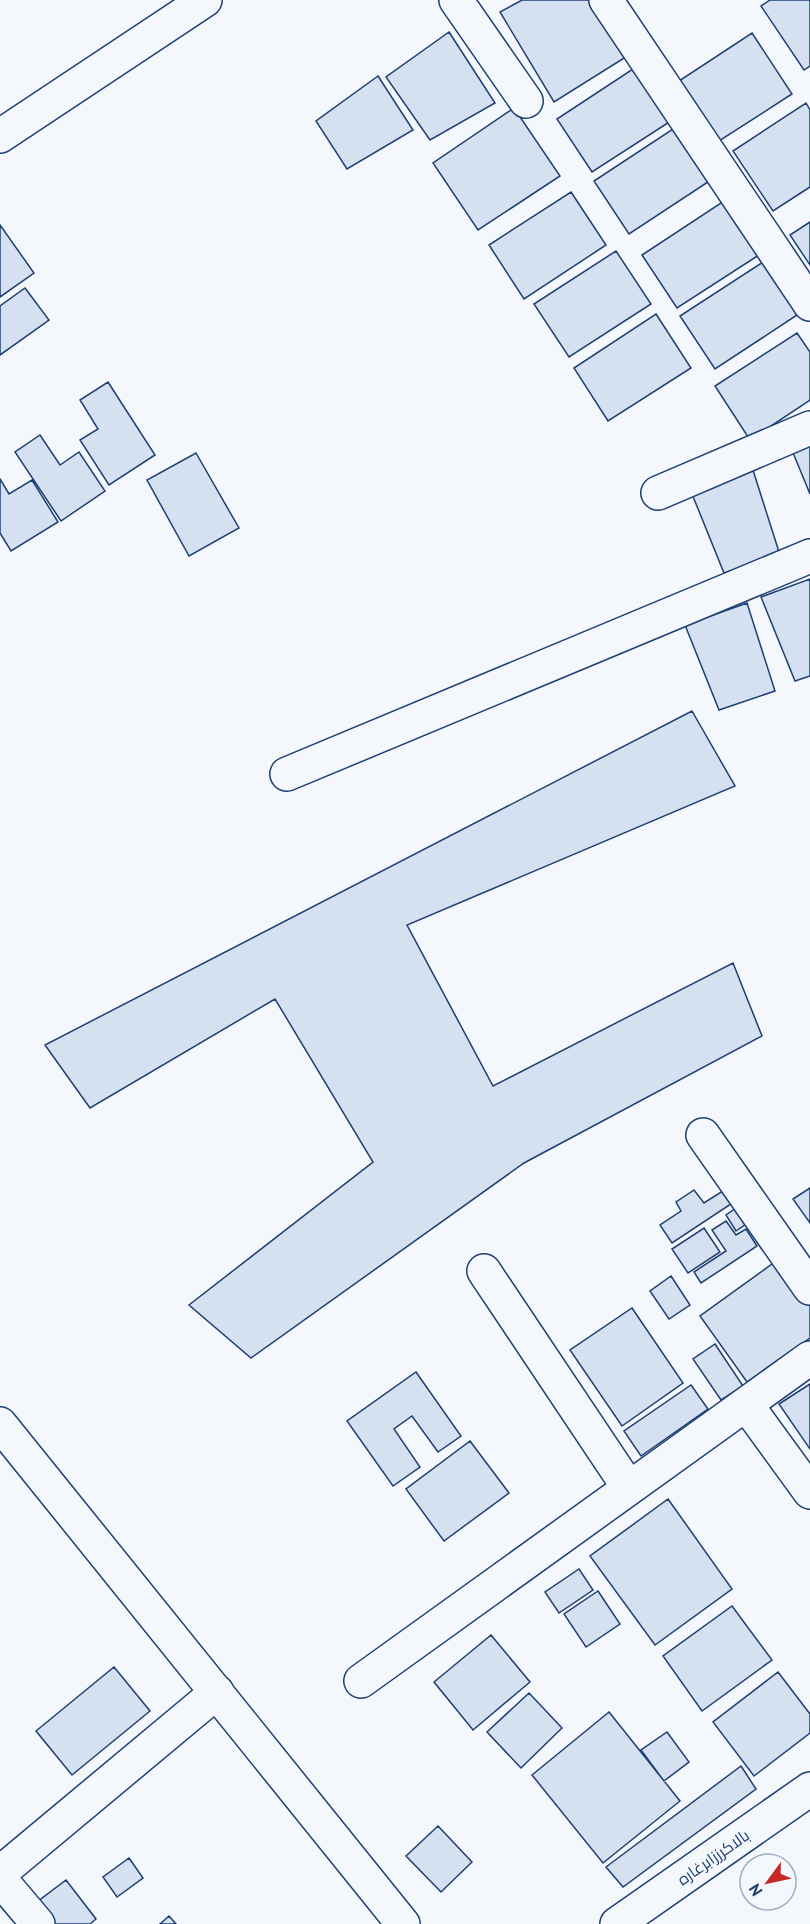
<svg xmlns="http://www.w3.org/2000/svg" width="810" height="1924" viewBox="0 0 810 1924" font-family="'PT Sans',Cairo,sans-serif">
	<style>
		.building { fill: #d5e0f0; stroke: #1d3f73; stroke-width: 1.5 }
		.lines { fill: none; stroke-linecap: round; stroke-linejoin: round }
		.minor-casing { stroke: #1d3f73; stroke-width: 36 }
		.major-casing { stroke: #1d3f73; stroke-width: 36 }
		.minor { stroke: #f4f7fb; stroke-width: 33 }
		.major { stroke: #f4f7fb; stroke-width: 33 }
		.labels { text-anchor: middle; stroke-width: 4.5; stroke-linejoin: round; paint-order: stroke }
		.street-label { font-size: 16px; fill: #1d3f73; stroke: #f4f7fb }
	</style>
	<rect width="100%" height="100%" fill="#f4f7fb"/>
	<path class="building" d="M 522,0 L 591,0 L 629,55 L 554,102 L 500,12 Z
		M 770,0 L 810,0 L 810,66 L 804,70 L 761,6 Z
		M 449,32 L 495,103 L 430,140 L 386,77 Z
		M 752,33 L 792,94 L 719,141 L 679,81 Z
		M 639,65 L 674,119 L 592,172 L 557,119 Z
		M 378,76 L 413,130 L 347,169 L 316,121 Z
		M 806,103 L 810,110 L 810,187 L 773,211 L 733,151 Z
		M 514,108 L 560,176 L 478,230 L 433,163 Z
		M 676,127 L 711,180 L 629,234 L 594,181 Z
		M 571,192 L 606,245 L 524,299 L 489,245 Z
		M 724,201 L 759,255 L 677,308 L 642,255 Z
		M 810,222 L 810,265 L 790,235 Z
		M 0,225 L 34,273 L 0,297 Z
		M 616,251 L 651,304 L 569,357 L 534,304 Z
		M 763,262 L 797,315 L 715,369 L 680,316 Z
		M 25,288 L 49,320 L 0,355 L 0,306 Z
		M 656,314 L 691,368 L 608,421 L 574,368 Z
		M 797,333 L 810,352 L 810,400 L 750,440 L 715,386 Z
		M 108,382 L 155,455 L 109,485 L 80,440 L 98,429 L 80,400 Z
		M 40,435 L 60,465 L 79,452 L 105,491 L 61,521 L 15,452 Z
		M 810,441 L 810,494 L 791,448 Z
		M 196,453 L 239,528 L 189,556 L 147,480 Z
		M 752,467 L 780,555 L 724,573 L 690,489 Z
		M 0,479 L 9,494 L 32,480 L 58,522 L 11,551 L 0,533 Z
		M 810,579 L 810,676 L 795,681 L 761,597 Z
		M 747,603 L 775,691 L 719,710 L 685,625 Z
		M 692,711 L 735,786 L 407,925 L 493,1086 L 733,963 L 762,1036 L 524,1163 L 251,1358 L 189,1305 L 373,1162 L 275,999 L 90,1108 L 45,1045 Z
		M 729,1187 L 737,1200 L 672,1243 L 660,1225 L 681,1211 L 676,1202 L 694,1190 L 704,1203 Z
		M 810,1188 L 810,1223 L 793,1199 Z
		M 739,1206 L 749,1222 L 736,1231 L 726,1215 Z
		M 726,1221 L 736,1235 L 746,1229 L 757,1246 L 701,1283 L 694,1272 L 726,1251 L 712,1230 Z
		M 704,1228 L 720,1252 L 688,1273 L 672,1249 Z
		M 779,1259 L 810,1304 L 810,1338 L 747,1382 L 700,1316 Z
		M 671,1276 L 690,1305 L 669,1319 L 650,1291 Z
		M 632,1308 L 683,1383 L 622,1426 L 570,1350 Z
		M 715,1344 L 743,1386 L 721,1400 L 693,1359 Z
		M 416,1372 L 461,1436 L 438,1452 L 412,1416 L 394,1429 L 420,1467 L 393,1486 L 347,1421 Z
		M 810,1384 L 810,1449 L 779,1404 Z
		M 691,1385 L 708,1409 L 641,1456 L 624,1431 Z
		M 470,1441 L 509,1493 L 444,1541 L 406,1489 Z
		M 668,1499 L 732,1589 L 655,1645 L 590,1556 Z
		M 579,1569 L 593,1590 L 559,1613 L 545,1592 Z
		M 598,1591 L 620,1624 L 586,1647 L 564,1614 Z
		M 732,1606 L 772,1660 L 702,1711 L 663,1656 Z
		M 491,1635 L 530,1682 L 473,1730 L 434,1682 Z
		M 114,1667 L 150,1711 L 72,1775 L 36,1731 Z
		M 778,1672 L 810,1714 L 810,1733 L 754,1776 L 713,1722 Z
		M 529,1693 L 562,1728 L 521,1768 L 487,1732 Z
		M 609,1712 L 680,1801 L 603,1863 L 532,1775 Z
		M 667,1732 L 689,1762 L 664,1781 L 641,1750 Z
		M 741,1766 L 756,1789 L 623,1887 L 606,1867 Z
		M 438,1826 L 472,1862 L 441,1892 L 406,1856 Z
		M 129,1858 L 143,1878 L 117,1897 L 103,1877 Z
		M 66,1880 L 96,1919 L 90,1924 L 54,1924 L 37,1902 Z
		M 169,1916 L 176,1924 L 160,1924 Z"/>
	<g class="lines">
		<g class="minor-casing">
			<path id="minor" d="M 456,0 L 526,101
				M 606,0 L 810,304
				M 0,136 L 205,0
				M 658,493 L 810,428
				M 287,774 L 810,556
				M 703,1135 L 810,1288
				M 484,1271 L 629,1488
				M 746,1404 L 810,1492
				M 361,1681 L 810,1358
				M 0,1873 L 217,1692
				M 0,1879 L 38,1924
				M 617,1924 L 810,1789"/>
		</g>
		<g class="major-casing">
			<path id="major" d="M 0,1424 L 403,1924"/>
		</g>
		<use href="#minor" class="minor"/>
		<use href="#major" class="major"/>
	</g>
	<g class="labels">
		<g class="street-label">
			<text transform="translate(713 1857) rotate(-35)" y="6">بالاکرززابرغاره</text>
		</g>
	</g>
	<g transform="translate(768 1882) rotate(237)"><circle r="28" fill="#f4f7fb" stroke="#9eadc5" stroke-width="1.5"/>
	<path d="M0-4.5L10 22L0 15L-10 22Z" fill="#c62828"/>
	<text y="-9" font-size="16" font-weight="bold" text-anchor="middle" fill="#1d3f73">N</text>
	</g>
</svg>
